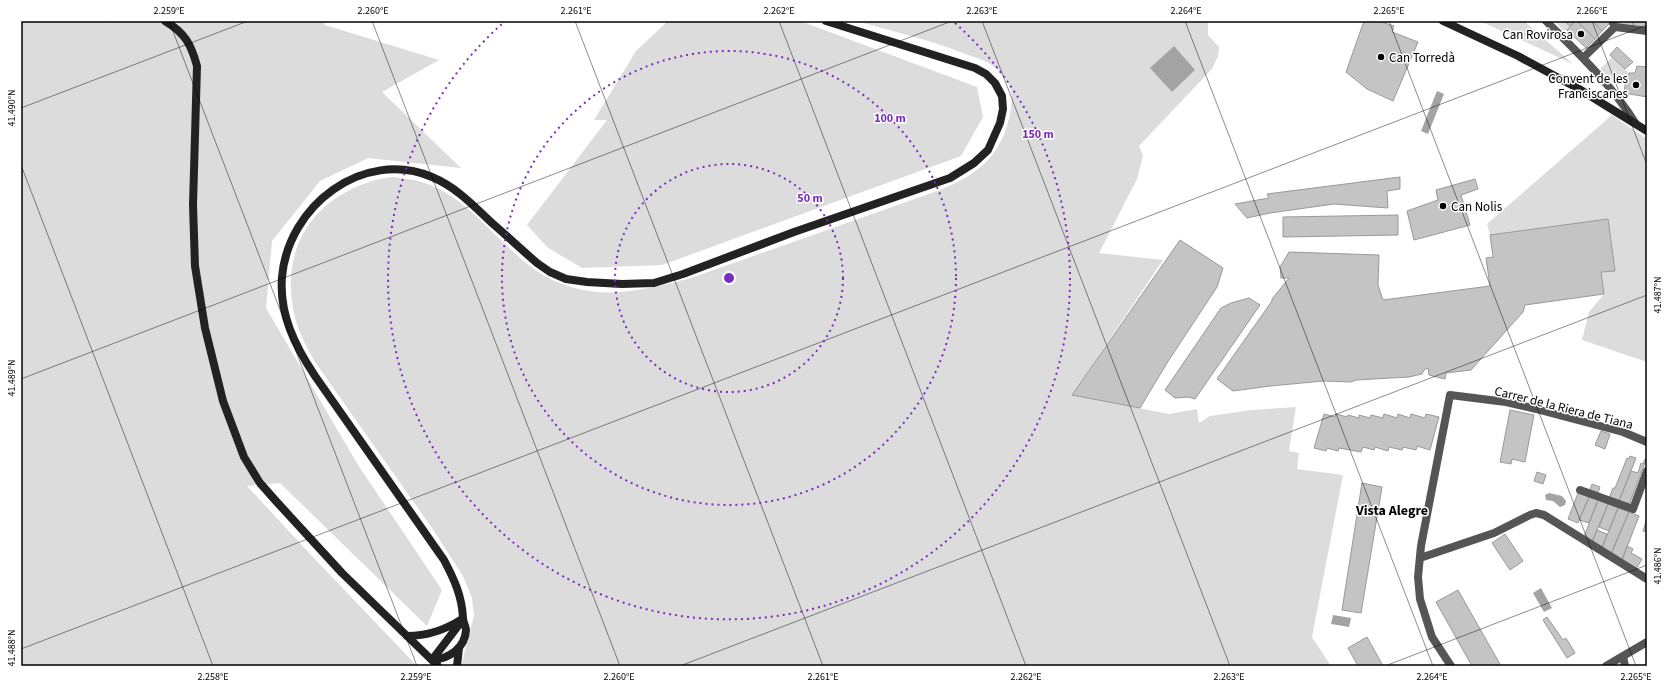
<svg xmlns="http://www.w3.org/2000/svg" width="1668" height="687" viewBox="0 0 1668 687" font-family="'Source Sans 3',sans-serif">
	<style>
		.green { fill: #dcdcdc }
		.water { fill: #a3a3a3 }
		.building { fill: #c4c4c4; stroke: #999 }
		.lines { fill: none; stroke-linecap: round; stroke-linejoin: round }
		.street { stroke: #555; stroke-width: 8 }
		.secondary { stroke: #222; stroke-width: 8 }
		.ticks { fill: none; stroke: #000; stroke-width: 1; stroke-opacity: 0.45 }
		.ring { fill: none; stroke: #7b2cbf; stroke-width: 2; stroke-dasharray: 2 4 }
		.poi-dot { fill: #000; stroke: #fff; stroke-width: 1.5 }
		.labels { text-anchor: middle; stroke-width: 3; stroke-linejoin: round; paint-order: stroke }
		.poi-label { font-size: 13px; fill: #000; stroke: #fff; text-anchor: end }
		.street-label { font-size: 13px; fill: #000; stroke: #fff }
		.neighbourhood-label { font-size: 14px; font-weight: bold; fill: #000; stroke: #fff }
		.centre { fill: #7b2cbf; stroke: #fff; stroke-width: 2 }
		.ring-label { font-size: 12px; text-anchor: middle; font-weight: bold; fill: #7b2cbf; stroke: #fff; stroke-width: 3; stroke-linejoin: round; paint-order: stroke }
		.neatline { fill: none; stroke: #000; stroke-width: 1.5 }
		.ticks-label { font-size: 10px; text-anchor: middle; fill: #000 }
	</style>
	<rect width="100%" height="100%" fill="#fff"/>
	<path class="green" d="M 21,21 L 100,21 L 108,23 L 109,21 L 322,21 L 325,25 L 439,60 L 382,92 L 461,168 L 368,158 L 320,181 L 272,241 L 266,308 L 358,465 L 442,590 L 427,626 L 280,483 L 247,486 L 312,556 L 417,666 L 21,666 Z
		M 668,21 L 800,21 L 977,87 L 983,117 L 961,156 L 662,265 L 582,268 L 547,247 L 527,225 L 607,120 L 594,120 L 636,51 Z
		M 857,21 L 1208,21 L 1208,35 L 1219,47 L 1218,56 L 1212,69 L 1139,146 L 1143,155 L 1137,179 L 1099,253 L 1163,260 L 1072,395 L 1169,414 L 1197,409 L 1199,423 L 1210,416 L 1252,410 L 1296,407 L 1289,451 L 1299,453 L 1297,469 L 1343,475 L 1312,637 L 1331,666 L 462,666 L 462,662 L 474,616 L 472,598 L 463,576 L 434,531 L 315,362 C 308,349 300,336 296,321 C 282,271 296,222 341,195 C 356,186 376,178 393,177 C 398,177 403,179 408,179 C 463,187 492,239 534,269 C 546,278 561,284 575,288 C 613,299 655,287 691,278 L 940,190 C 971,177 994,163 1006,129 C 1010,118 1013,102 1011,90 C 1009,81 998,69 990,64 C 984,60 975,57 968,55 C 932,40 894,32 857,21 Z
		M 1480,21 L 1524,21 L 1573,64 Z
		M 1554,21 L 1564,21 L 1570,26 L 1565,32 Z
		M 1612,57 L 1629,73 L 1615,84 L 1600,69 Z
		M 1612,115 L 1647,139 L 1647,362 L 1582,340 L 1589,312 L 1604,294 L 1601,272 L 1615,271 L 1608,219 L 1490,235 L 1487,224 Z"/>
	<path class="water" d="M 1174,46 L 1195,70 L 1172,92 L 1150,68 Z
		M 1437,91 L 1444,94 L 1428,134 L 1421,131 Z
		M 1549,493 L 1562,496 L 1566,501 L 1565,505 L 1560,507 L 1553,501 L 1546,500 L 1545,495 Z
		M 1541,588 L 1552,608 L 1544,612 L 1533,593 Z
		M 1333,615 L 1351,618 L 1349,627 L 1331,624 Z"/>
	<path class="building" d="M 1364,21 L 1378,21 L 1394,26 L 1392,32 L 1418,42 L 1393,101 L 1367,89 L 1346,72 Z
		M 1564,21 L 1575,21 L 1570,26 Z
		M 1575,21 L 1577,21 L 1595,39 L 1586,48 L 1567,30 Z
		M 1577,21 L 1592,21 L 1602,31 L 1595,39 Z
		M 1592,21 L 1609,21 L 1611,22 L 1602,31 Z
		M 1618,21 L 1633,21 L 1633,26 L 1618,24 Z
		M 1633,21 L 1647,21 L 1647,27 L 1633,26 Z
		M 1617,47 L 1633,62 L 1625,69 L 1610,55 Z
		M 1637,66 L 1647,67 L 1647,97 L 1624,93 L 1626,78 L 1628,78 L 1629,73 L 1635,73 Z
		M 1400,177 L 1400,189 L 1387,191 L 1388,208 L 1334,204 L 1270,213 L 1247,218 L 1235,204 L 1269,198 L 1267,194 Z
		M 1475,179 L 1478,189 L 1461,195 L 1470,225 L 1414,240 L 1407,211 L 1438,200 L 1436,190 Z
		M 1398,215 L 1398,235 L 1283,237 L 1283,217 Z
		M 1608,219 L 1615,271 L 1601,272 L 1604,294 L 1525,305 L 1523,312 L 1471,370 L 1446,373 L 1445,379 L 1429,375 L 1428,368 L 1424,370 L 1422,374 L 1409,377 L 1356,380 L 1351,382 L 1324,381 L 1270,386 L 1233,391 L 1217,379 L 1272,301 L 1272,299 L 1289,278 L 1281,278 L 1280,267 L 1289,252 L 1379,255 L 1378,285 L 1383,300 L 1490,286 L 1486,258 L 1493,257 L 1490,235 Z
		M 1180,240 L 1223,268 L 1217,287 L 1167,363 L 1140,408 L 1072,395 Z
		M 1249,298 L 1260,305 L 1195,399 L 1188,397 L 1175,398 L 1165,390 L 1221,308 L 1231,303 Z
		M 1510,410 L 1534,415 L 1525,462 L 1512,459 L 1511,464 L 1500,462 Z
		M 1324,414 L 1335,417 L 1336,414 L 1347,417 L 1348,415 L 1359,418 L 1359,415 L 1370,418 L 1371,415 L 1383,418 L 1384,414 L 1397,418 L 1398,414 L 1410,418 L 1411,414 L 1425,418 L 1426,414 L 1439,417 L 1430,450 L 1417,446 L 1416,450 L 1403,447 L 1402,450 L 1389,447 L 1388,451 L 1375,447 L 1374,450 L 1363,447 L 1361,452 L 1339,448 L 1338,451 L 1327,448 L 1326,451 L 1314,448 Z
		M 1601,431 L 1610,434 L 1605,449 L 1595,445 Z
		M 1630,456 L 1636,458 L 1619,501 L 1609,498 L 1613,488 L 1615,488 L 1627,458 L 1629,459 Z
		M 1645,459 L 1646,460 L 1629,505 L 1619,501 L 1631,471 L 1638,473 L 1641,463 L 1643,464 Z
		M 1537,472 L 1546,475 L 1543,484 L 1534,481 Z
		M 1362,483 L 1382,487 L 1361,613 L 1342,610 Z
		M 1592,484 L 1600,487 L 1598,493 L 1590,490 Z
		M 1578,493 L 1589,497 L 1578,523 L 1568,519 Z
		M 1589,497 L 1598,500 L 1589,523 L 1579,520 Z
		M 1598,500 L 1608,504 L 1592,542 L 1584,537 Z
		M 1608,504 L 1618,508 L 1609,531 L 1599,527 Z
		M 1618,508 L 1629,512 L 1611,554 L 1602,548 Z
		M 1629,512 L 1639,516 L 1622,560 L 1611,554 Z
		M 1647,518 L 1647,532 L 1643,531 Z
		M 1597,530 L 1607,534 L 1602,548 L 1592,542 Z
		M 1505,534 L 1523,561 L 1510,570 L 1492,543 Z
		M 1627,546 L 1633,549 L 1631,553 L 1642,559 L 1636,569 L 1622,560 Z
		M 1458,590 L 1501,666 L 1472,666 L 1436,602 Z
		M 1547,617 L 1563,640 L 1566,638 L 1575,653 L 1567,658 L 1543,620 Z
		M 1367,637 L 1383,666 L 1358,666 L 1348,648 Z"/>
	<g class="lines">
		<path class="street" d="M 1546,21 C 1579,54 1611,84 1636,124
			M 1615,27 L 1647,31
			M 1583,58 L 1615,27 L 1612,21
			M 1580,490 L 1633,509 L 1647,471
			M 1420,558 L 1494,533 L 1530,515 L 1536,513 L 1544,515 L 1647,579
			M 1623,656 L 1625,666
			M 1451,666 L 1432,637 L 1420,599 L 1418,577 L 1421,546 L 1450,395 L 1506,402 L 1536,409 L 1623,432 L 1647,442
			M 1606,666 L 1647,642"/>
		<path class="secondary" d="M 165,21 C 185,33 191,44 197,66 L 193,205 L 195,266 L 205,328 L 223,401 L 244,457 L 260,483 L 275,500 L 342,573 L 438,666
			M 1443,21 L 1518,56 L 1579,89 L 1647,131
			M 407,636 C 427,636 445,630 462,619
			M 432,660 C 449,659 465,648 466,630 C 466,626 463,623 463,618 C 462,596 454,579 444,560 L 315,376 C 295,346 279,314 282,277 C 288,206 363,148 432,177 C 456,187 473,205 492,223 C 507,236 522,250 537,263 L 550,272 L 566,279 L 587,282 L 622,284 L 654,283 L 683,274 L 794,232 L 950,178 L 974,163 L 988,150 L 1000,123 L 1003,109 L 1002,96 L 995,83 L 986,74 L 975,68 L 826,21
			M 432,660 L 461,622
			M 457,666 L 459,648"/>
	</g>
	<path class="ticks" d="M 169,21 L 417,666M 372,21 L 620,666M 575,21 L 823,666M 779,21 L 1026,666M 982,21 L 1230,666M 1185,21 L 1433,666M 1389,21 L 1636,666M 1592,21 L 1647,165M 21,108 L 248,21M 21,165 L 213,666M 21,379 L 952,21M 21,649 L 1647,25M 680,666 L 1647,295M 1385,666 L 1647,565"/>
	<g class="ring">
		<circle cx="729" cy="278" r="114"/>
		<circle cx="729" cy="278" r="227"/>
		<path d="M955 23A341 341 0 1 1 503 23"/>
	</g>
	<g class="poi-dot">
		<circle cx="1581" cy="34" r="4"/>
		<circle cx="1381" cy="57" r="4"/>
		<circle cx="1636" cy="85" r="4"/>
		<circle cx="1443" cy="206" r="4"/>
	</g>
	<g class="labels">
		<g class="poi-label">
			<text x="1573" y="39">Can Rovirosa</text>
			<text x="1389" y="62" text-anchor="start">Can Torredà</text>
			<text x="1628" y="83">Convent de les<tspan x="1628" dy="15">Franciscanes</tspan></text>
			<text x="1451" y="211" text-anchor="start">Can Nolis</text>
		</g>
		<g class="street-label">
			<text transform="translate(1564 407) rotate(14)" y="5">Carrer de la Riera de Tiana</text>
		</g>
		<g class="neighbourhood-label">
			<text x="1392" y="515">Vista Alegre</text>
		</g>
	</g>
	<circle cx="729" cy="278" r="6" class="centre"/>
	<g class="ring-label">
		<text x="890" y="122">100 m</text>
		<text x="1038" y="138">150 m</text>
		<text x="810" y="202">50 m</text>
	</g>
	<rect width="1668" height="687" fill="none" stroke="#ffffff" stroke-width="44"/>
	<rect x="22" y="22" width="1624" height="643" class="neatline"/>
	<g class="ticks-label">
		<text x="169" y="14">2.259°E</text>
		<text x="373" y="14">2.260°E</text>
		<text x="576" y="14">2.261°E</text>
		<text x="779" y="14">2.262°E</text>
		<text x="982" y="14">2.263°E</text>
		<text x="1186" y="14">2.264°E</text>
		<text x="1389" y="14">2.265°E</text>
		<text x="1592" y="14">2.266°E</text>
		<text transform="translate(11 108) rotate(-90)" y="4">41.490°N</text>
		<text transform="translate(1657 295) rotate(-90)" y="4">41.487°N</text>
		<text transform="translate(11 378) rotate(-90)" y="4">41.489°N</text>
		<text transform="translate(1657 566) rotate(-90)" y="4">41.486°N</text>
		<text transform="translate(11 648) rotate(-90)" y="4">41.488°N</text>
		<text x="213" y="680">2.258°E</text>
		<text x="416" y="680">2.259°E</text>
		<text x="619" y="680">2.260°E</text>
		<text x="823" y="680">2.261°E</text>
		<text x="1026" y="680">2.262°E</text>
		<text x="1229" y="680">2.263°E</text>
		<text x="1432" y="680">2.264°E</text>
		<text x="1636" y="680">2.265°E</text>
	</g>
</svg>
